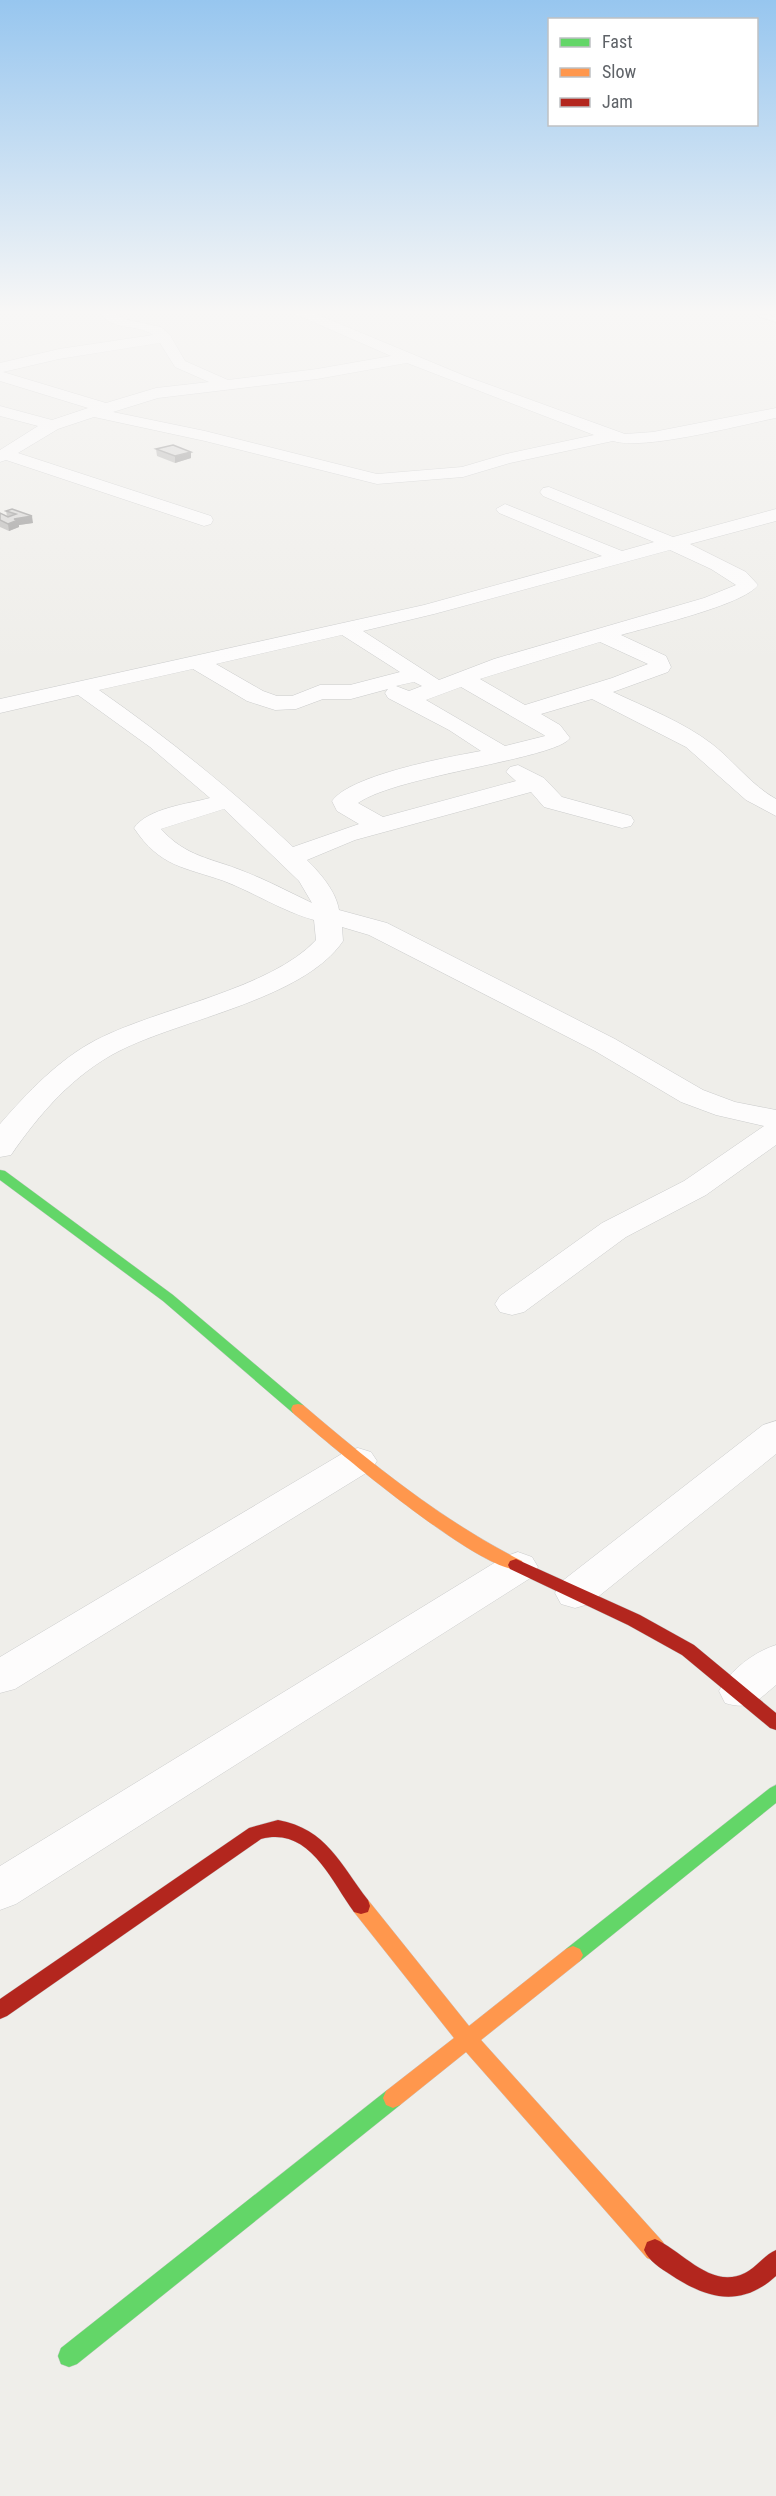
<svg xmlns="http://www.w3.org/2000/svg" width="776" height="2496" viewBox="0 0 776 2496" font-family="'Roboto Condensed',sans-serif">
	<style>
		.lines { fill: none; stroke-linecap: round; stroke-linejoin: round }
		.lane-casing { stroke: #cbcccc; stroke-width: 2 }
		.street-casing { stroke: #cbcccc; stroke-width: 1 }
		.fast-casing { stroke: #cacacb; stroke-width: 1 }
		.slow-casing { stroke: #cacacb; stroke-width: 1 }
		.jam-casing { stroke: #cacacb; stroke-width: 1 }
		.lane { fill: #fdfcfc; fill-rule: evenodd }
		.street { fill: #fdfcfc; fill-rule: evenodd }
		.fast { fill: #63d668; fill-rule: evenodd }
		.slow { fill: #ff974d; fill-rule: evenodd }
		.jam { fill: #b3261e; fill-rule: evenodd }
		.wall { fill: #b8b7b5 }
		.shaded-wall { fill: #969594 }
		.building { fill: #d6d5d3; stroke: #969594; stroke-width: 1.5 }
	</style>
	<rect width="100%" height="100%" fill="#efeeea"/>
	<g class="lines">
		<g class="lane-casing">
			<path id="lane" d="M 758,314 L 776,317 L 776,322 L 758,316 Z"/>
		</g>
		<g class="street-casing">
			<path id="street" d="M 100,314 L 116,314 L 124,319 L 161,327 L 170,335 L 185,361 L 228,380 L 317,369 L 391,356 L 295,314 L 316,314 L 465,376 L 625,434 L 653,432 L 776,408 L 776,418 C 740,425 644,451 613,441 L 510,463 L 463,477 L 377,484 L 205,441 L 94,417 L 58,429 L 18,453 L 211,516 L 213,520 L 211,524 L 204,526 L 6,460 L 0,462 L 0,450 L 38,426 L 0,416 L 0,406 L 52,420 L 88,408 L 0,381 L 0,363 L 59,349 L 153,335 C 137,323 115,332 100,314 ZM 160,343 L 175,367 L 209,382 L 156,388 L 106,403 L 3,372 L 59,359 ZM 407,363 L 594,435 L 506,454 L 462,467 L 377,474 L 205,431 L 113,412 L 158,398 L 317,379 Z
				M 549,487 L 673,537 L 776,509 L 776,521 L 690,544 L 746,572 L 758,585 C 744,605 648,627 621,635 L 666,656 L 671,667 L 668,672 L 613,692 C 647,708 683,722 712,744 C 735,762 751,785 776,799 L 776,816 L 746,800 L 686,747 L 592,699 L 541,714 L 560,725 L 570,738 C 556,759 398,775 358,803 L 383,817 L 516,781 L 506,772 L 510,767 L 518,765 L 544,778 L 562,797 L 631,816 L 634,821 L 631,826 L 622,828 L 544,807 L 531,792 L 355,840 L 307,860 C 320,873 336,891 339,910 L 387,923 L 615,1039 L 703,1090 L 735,1102 L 776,1110 L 776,1145 L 706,1195 L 626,1237 L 524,1312 L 512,1315 L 500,1312 L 495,1304 L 500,1296 L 602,1223 L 684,1181 L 764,1126 L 716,1115 L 681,1102 L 595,1051 L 369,935 L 342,927 L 343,941 C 304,999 182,1019 119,1051 C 74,1074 39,1114 11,1155 L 0,1157 L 0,1124 C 28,1092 58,1060 96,1040 C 158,1008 271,989 316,940 L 314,920 C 282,911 255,893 224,881 C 184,867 160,867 134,828 C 148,808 188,804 210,798 L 150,747 L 78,695 L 0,713 L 0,699 L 424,605 L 602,556 L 499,513 L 496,509 L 505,504 L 622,551 L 654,542 L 543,496 L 540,492 L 543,488 ZM 670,550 L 711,569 L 736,585 L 704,598 L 494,659 L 439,680 L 363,631 L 434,614 ZM 342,635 L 400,672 L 350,685 L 320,685 L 292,696 L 277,696 L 263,691 L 216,664 ZM 600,642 L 648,664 L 612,678 L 525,705 L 480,679 ZM 193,669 L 247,701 L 275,710 L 296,709 L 323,699 L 351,699 L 388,689 L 385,693 L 388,698 L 449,730 L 481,751 C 448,757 350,775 332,801 L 337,811 L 359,824 L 293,847 C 232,790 168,738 99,690 ZM 414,682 L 422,686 L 409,691 L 396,686 ZM 461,687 L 544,735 L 545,736 L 505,746 L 426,700 ZM 224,809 L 299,881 L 312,903 C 289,892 267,880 243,871 C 211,858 186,857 161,829 Z
				M 776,1421 L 776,1454 L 589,1604 L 575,1608 L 561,1604 L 555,1593 L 561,1582 L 763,1425 Z
				M 358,1448 L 371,1452 L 377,1461 L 371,1470 L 15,1689 L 0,1693 L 0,1657 L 345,1452 Z
				M 518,1552 L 532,1557 L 538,1567 L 532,1577 L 16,1904 L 0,1910 L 0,1866 L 504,1557 Z
				M 776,1645 L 776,1685 C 758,1700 750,1711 725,1703 L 719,1691 C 730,1670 754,1652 776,1645 Z"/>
		</g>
		<g class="fast-casing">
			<path id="fast" d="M 0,1170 L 5,1171 L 173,1295 L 303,1405 L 305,1409 L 303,1413 L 293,1413 L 163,1301 L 0,1180 Z
				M 776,1785 L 776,1803 L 580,1961 L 573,1964 L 566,1961 L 563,1955 L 566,1949 L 770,1788 Z
				M 393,2088 L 400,2091 L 403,2098 L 400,2105 L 77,2364 L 69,2367 L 61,2364 L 58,2356 L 61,2348 L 386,2091 Z"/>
		</g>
		<g class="slow-casing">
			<path id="slow" d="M 298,1404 L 303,1405 C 372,1464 441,1520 522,1561 L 524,1565 L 522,1569 C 488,1580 324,1440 293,1413 L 291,1409 L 293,1405 Z
				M 361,1898 L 368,1900 L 469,2026 L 566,1949 L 573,1946 L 580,1949 L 583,1955 L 580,1961 L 481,2040 L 663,2242 L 666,2250 L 663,2258 L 655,2261 L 647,2258 L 466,2052 L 400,2105 L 393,2108 L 386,2105 L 383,2098 L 386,2091 L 454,2038 L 354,1912 L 352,1906 L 354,1900 Z"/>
		</g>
		<g class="jam-casing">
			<path id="jam" d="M 516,1559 L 640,1615 L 694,1645 L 776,1713 L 776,1730 L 770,1728 L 682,1655 L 628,1625 L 510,1569 L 508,1565 L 510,1561 Z
				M 278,1820 C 327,1829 340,1864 368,1900 L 370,1906 L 368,1912 L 361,1914 L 354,1912 C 330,1879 309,1826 261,1839 L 7,2016 L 0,2019 L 0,1999 L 249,1828 Z
				M 655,2239 C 683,2251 711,2290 745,2273 C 757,2267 764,2255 776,2250 L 776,2276 C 741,2308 707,2299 671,2275 C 660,2268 649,2261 644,2250 L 647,2242 Z"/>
		</g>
		<use href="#lane" class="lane"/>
		<use href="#street" class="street"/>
		<use href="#fast" class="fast"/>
		<use href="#slow" class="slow"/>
		<use href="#jam" class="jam"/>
	</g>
	<path class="wall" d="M 156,449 L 191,458 L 175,463 L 157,456 Z
		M 12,509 L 33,523 L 19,525 L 19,527 L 9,531 L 0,527 L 0,513 L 7,516 L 6,511 Z"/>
	<path class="shaded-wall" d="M 191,452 L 191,458 L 175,463 L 175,456 Z
		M 32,516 L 33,523 L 19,525 L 19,527 L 9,531 L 8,524 L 14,519 Z"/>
	<path class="building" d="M 173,445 L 191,452 L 175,456 L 156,449 Z
		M 12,509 L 32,516 L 14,519 L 18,520 L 8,524 L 0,520 L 0,513 L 8,517 L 16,514 L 6,511 Z"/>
	<linearGradient id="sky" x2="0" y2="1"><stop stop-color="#97c6ef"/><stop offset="0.47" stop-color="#f8f7f6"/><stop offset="1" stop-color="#f8f7f6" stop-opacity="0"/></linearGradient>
	<rect width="776" height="664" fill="url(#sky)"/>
	<rect x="548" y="18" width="210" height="108" fill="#ffffff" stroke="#bfc1c3" stroke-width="1.5"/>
	<rect x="560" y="38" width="30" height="9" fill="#63d668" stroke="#bfc1c3" stroke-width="1.5"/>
	<text x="602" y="48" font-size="18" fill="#5f6368">Fast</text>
	<rect x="560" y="68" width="30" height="9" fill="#ff974d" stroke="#bfc1c3" stroke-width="1.5"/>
	<text x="602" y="78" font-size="18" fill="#5f6368">Slow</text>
	<rect x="560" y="98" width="30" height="9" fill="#b3261e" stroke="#bfc1c3" stroke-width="1.5"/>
	<text x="602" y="108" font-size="18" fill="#5f6368">Jam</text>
</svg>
